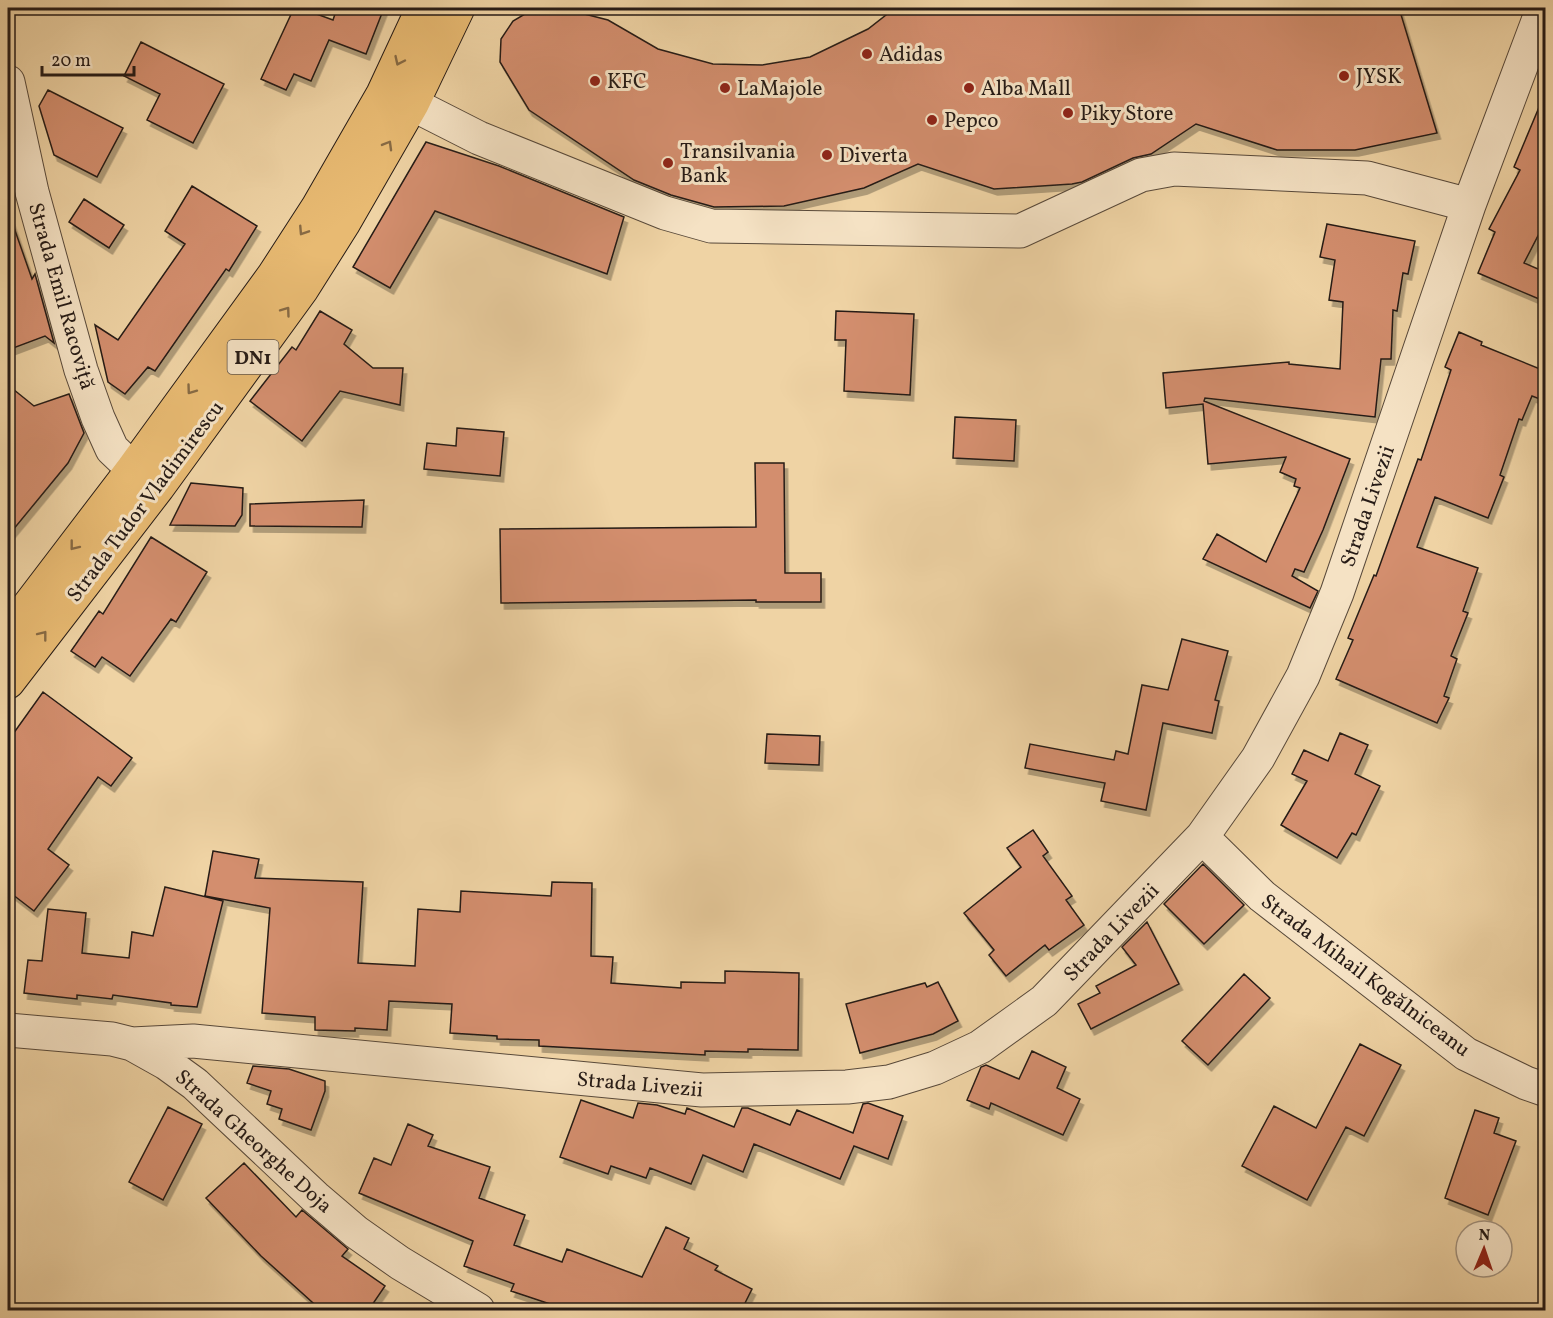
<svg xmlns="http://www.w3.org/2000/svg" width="1553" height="1318" viewBox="0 0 1553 1318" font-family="Vollkorn,serif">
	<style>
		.building { fill: #d38e6e; stroke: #261b16; stroke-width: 1.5; filter: url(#shadow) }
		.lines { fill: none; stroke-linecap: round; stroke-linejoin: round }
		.minor-casing { stroke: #58493a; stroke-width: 35 }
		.major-casing { stroke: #261b16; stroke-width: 35 }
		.minor { stroke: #f5e2c4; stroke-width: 33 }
		.major { stroke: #e8ba72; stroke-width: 33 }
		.oneway { stroke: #876a44 }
		.poi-dot { fill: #8f2418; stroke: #f5e2c4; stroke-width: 2 }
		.labels { text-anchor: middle; stroke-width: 6; stroke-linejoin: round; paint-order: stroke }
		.shield { fill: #f5e2c4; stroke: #64574a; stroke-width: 1.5 }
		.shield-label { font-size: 20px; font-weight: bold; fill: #261b16 }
		.poi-label { font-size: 21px; fill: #261b16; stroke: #f5e2c4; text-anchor: start }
		.street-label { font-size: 21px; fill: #261b16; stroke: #f5e2c4 }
	</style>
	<defs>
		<filter id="shadow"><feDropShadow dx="3.5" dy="6" stdDeviation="0" flood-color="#0004"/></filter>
	</defs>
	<rect width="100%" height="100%" fill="#efd3a4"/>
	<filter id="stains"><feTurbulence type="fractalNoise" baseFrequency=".00333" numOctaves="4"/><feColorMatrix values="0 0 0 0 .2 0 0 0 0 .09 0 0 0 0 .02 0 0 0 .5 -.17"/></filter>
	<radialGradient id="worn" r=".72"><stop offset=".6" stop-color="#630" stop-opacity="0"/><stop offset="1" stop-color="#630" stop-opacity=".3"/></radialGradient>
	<path class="building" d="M 294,8 L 300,8 L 333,20 L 337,8 L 384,8 L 366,54 L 329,40 L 311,81 L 294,74 L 286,90 L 261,79 Z
		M 535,8 L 561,8 L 608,20 L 658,49 L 713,64 L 762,65 L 810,57 L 868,29 L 895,8 L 1276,8 L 1275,14 L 1355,8 L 1399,8 L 1437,133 L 1355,150 L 1277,150 L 1196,124 L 1151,154 L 1133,158 L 1082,182 L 1072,184 L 994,189 L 918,164 L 864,188 L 784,206 L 714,207 L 671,195 L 634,180 L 529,110 L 500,62 L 501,39 L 513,21 Z
		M 141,42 L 224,84 L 193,143 L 147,120 L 160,94 L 124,76 Z
		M 48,90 L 123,128 L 97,177 L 54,155 L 39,106 Z
		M 1545,93 L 1545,222 L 1524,263 L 1545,272 L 1545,285 L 1539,299 L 1478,273 L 1495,232 L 1489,229 L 1520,170 L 1514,167 Z
		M 426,142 L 499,166 L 624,217 L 607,274 L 435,211 L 390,288 L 353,267 Z
		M 192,186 L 257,226 L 229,271 L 226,269 L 155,371 L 148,367 L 125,394 L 108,382 L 95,325 L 118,340 L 185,244 L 165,231 Z
		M 84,199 L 124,225 L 109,248 L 69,222 Z
		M 11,219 L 32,279 L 35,274 L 54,343 L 45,336 L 8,350 L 8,220 Z
		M 1327,224 L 1415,241 L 1408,274 L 1403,273 L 1397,311 L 1393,310 L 1391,359 L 1381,359 L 1375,417 L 1205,398 L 1204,401 L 1350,459 L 1323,530 L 1304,572 L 1295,569 L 1292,576 L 1318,591 L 1310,608 L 1203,559 L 1217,534 L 1266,562 L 1300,488 L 1294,486 L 1296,479 L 1280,472 L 1286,457 L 1208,464 L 1203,404 L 1166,408 L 1163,373 L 1289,362 L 1289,364 L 1340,369 L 1343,302 L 1329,300 L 1335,260 L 1320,257 Z
		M 320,311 L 352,330 L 344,344 L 373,368 L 403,368 L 400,405 L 340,391 L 302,441 L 250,401 L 292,347 L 296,350 Z
		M 836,311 L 914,314 L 910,395 L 844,391 L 846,340 L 835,340 Z
		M 1459,332 L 1482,342 L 1481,345 L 1545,371 L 1545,401 L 1532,396 L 1522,420 L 1519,419 L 1500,475 L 1504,477 L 1488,518 L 1435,497 L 1417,547 L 1478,568 L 1463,611 L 1468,613 L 1451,656 L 1457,659 L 1444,696 L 1449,698 L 1437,723 L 1336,679 L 1353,640 L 1348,638 L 1374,575 L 1376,576 L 1418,459 L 1421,460 L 1451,370 L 1445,367 Z
		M 8,385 L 34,406 L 69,394 L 84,433 L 68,463 L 8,536 Z
		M 955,417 L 1016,420 L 1014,461 L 953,458 Z
		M 457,428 L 504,432 L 500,476 L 424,469 L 427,443 L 456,446 Z
		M 755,463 L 784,463 L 785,573 L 821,573 L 821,602 L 756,602 L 756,600 L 501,603 L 500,529 L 756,527 Z
		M 191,483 L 243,488 L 242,515 L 235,526 L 170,525 Z
		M 364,500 L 362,527 L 250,526 L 250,504 Z
		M 151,537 L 207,572 L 176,622 L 171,619 L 130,676 L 102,657 L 95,667 L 71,651 L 99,611 L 103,614 Z
		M 1182,639 L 1228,651 L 1215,700 L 1219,701 L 1212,733 L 1163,723 L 1146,810 L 1101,801 L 1105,783 L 1025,768 L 1030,744 L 1114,760 L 1116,751 L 1128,754 L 1142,685 L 1168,690 Z
		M 43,692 L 132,758 L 111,786 L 98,777 L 48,849 L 69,865 L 34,911 L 8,891 L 8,741 Z
		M 1340,733 L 1368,745 L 1355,774 L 1380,786 L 1356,835 L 1352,833 L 1337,858 L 1281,825 L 1307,781 L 1292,774 L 1304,750 L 1328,761 Z
		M 767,734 L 820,736 L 819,765 L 765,763 Z
		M 1033,830 L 1048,852 L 1043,856 L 1072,896 L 1066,900 L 1084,925 L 1049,950 L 1045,945 L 1006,976 L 989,955 L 994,950 L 964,913 L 1021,867 L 1007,848 Z
		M 213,851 L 259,859 L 255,878 L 363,882 L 358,963 L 415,966 L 418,909 L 460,912 L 461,891 L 551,896 L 552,882 L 592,883 L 591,956 L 613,957 L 611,983 L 681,988 L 681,982 L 725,983 L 725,971 L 799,973 L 798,1050 L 748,1049 L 748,1052 L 705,1051 L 705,1055 L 539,1046 L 539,1040 L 497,1039 L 497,1036 L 450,1033 L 452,1004 L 389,1001 L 387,1030 L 355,1028 L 355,1031 L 315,1030 L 315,1017 L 262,1013 L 270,908 L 205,896 Z
		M 1203,864 L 1244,905 L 1204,944 L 1164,904 Z
		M 165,887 L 223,901 L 197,1007 L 171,1005 L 171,1003 L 113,995 L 112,999 L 77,995 L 77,999 L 24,993 L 28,960 L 42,961 L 48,909 L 86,913 L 82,953 L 129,958 L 132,932 L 153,936 Z
		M 1147,922 L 1179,984 L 1091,1029 L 1078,1004 L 1100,993 L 1096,986 L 1136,965 L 1122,947 Z
		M 1244,974 L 1270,998 L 1208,1065 L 1182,1041 Z
		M 938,982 L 958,1021 L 933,1034 L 860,1053 L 846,1004 L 925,983 L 927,987 Z
		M 1360,1044 L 1401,1065 L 1364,1136 L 1346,1127 L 1307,1200 L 1242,1166 L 1274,1106 L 1316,1128 Z
		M 1032,1051 L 1066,1067 L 1057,1088 L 1080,1099 L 1063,1135 L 991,1103 L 989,1109 L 967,1100 L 981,1067 L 986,1065 L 1019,1079 Z
		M 253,1066 L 289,1069 L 325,1081 L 325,1091 L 311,1130 L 279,1119 L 282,1109 L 267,1104 L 271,1091 L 247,1083 Z
		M 581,1100 L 633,1118 L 638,1103 L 657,1105 L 685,1114 L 687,1108 L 734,1127 L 742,1108 L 748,1108 L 790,1125 L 797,1110 L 853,1133 L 863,1104 L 868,1103 L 903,1116 L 888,1159 L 854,1146 L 840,1179 L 754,1144 L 743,1172 L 703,1155 L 691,1184 L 650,1168 L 646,1178 L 611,1166 L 608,1174 L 560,1157 Z
		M 168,1107 L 202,1124 L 163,1200 L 129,1182 Z
		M 1475,1110 L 1499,1118 L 1494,1133 L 1516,1141 L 1488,1215 L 1445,1198 Z
		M 408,1124 L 433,1135 L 428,1146 L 490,1167 L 479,1198 L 525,1215 L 514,1245 L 562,1262 L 567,1249 L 642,1277 L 666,1227 L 689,1238 L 684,1249 L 718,1266 L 715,1270 L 752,1289 L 741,1311 L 571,1311 L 511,1291 L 514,1284 L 464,1266 L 473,1241 L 359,1193 L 374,1158 L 391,1165 Z
		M 244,1163 L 296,1217 L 302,1210 L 348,1249 L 342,1256 L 385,1286 L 368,1311 L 322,1311 L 261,1256 L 206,1198 Z"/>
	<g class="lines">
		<g class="minor-casing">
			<path id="minor" d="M 8,82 L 32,192 L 81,370 L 98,418 L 112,449 L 133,469 L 157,486
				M 412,104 L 479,138 L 665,213 L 711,226 L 1020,231 L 1141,175 L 1174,169 L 1367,178 L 1469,205
				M 1202,837 L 1262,896 L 1466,1054 L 1526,1083 L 1546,1090
				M 8,1030 L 112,1039 L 132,1044 L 166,1063 L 195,1084 L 315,1197 L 356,1232 L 400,1263 L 478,1310
				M 132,1044 L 193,1041 L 702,1090 L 847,1087 L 889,1082 L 935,1068 L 980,1047 L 1044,1001 L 1202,837 L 1258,758 L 1303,676 L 1337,593 L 1469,205 L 1543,8"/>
		</g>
		<g class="major-casing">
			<path id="major" d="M 8,633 L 133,469 L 274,275 L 318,207 L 383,94 L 423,8
				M 8,682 L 158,487 L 302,289 L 343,224 L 412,104 L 458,8"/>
		</g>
		<use href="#minor" class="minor"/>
		<use href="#major" class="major"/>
	</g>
	<defs><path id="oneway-chevron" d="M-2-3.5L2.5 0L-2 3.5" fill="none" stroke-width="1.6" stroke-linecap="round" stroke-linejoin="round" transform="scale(1.5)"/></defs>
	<g class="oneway">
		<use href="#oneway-chevron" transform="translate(399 61) rotate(115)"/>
		<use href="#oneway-chevron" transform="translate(388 145) rotate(-60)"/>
		<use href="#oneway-chevron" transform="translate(303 231) rotate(123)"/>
		<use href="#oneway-chevron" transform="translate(286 311) rotate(-54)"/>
		<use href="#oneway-chevron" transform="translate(191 390) rotate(126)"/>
		<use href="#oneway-chevron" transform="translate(74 546) rotate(128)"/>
		<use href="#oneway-chevron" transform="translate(43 635) rotate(-52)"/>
	</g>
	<g class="poi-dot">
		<circle cx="867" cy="54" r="6"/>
		<circle cx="1344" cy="76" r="6"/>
		<circle cx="595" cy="81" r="6"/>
		<circle cx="725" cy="88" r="6"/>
		<circle cx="969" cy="88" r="6"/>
		<circle cx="1068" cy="113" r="6"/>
		<circle cx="932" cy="120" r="6"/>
		<circle cx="827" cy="155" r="6"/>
		<circle cx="668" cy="163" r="6"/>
	</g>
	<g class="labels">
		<rect class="shield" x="227.5" y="340" width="51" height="34" rx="4.5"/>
		<g class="shield-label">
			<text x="253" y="364">DN1</text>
		</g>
		<g class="poi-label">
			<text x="879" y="61">Adidas</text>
			<text x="1356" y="83">JYSK</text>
			<text x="607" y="88">KFC</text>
			<text x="737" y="95">LaMajole</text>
			<text x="981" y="95">Alba Mall</text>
			<text x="1080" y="120">Piky Store</text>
			<text x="944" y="127">Pepco</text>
			<text x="680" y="158">Transilvania<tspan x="680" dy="24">Bank</tspan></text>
			<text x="839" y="162">Diverta</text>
		</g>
		<g class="street-label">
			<text transform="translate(62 296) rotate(74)" y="7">Strada Emil Racoviță</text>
			<text transform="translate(145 501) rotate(-53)" y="7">Strada Tudor Vladimirescu</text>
			<text transform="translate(1367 506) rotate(-71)" y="7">Strada Livezii</text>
			<text transform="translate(1111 932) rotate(-46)" y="7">Strada Livezii</text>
			<text transform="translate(1366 975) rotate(37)" y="7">Strada Mihail Kogălniceanu</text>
			<text transform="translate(640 1084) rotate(5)" y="7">Strada Livezii</text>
			<text transform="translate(254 1141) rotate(42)" y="7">Strada Gheorghe Doja</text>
		</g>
	</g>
	<rect width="1553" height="1318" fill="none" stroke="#efd3a4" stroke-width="30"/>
	<rect x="9" y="9" width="1535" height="1300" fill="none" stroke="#261b16" stroke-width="3"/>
	<rect x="15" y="15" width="1523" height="1288" fill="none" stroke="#261b16" stroke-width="1.5"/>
	<g transform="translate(1484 1249) rotate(2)"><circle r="28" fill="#f5e2c4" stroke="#a2927e" stroke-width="1.5"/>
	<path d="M0-4.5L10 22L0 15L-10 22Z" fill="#8f2418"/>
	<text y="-9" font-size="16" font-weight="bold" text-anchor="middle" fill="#261b16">N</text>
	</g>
	<path d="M42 66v9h92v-9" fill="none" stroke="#261b16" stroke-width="3"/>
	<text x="51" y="66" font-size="18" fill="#261b16" stroke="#f5e2c4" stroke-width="4.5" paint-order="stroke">20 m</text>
	<rect width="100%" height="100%" filter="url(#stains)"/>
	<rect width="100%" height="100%" fill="url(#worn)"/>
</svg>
